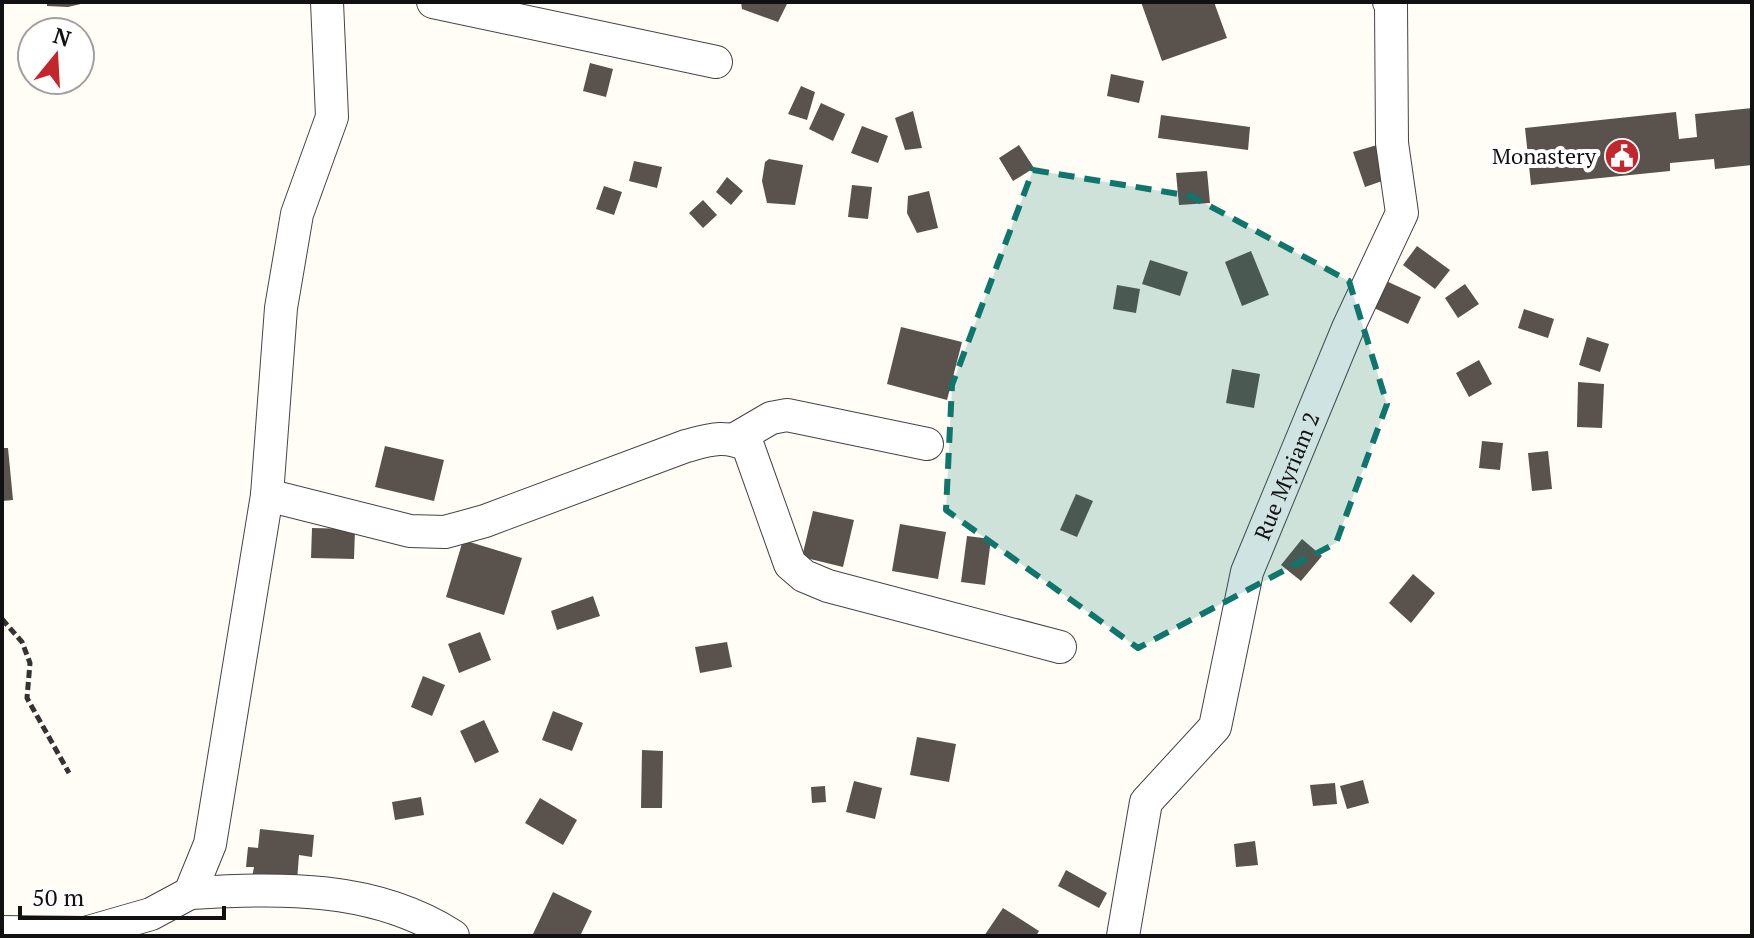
<svg xmlns="http://www.w3.org/2000/svg" width="1754" height="938" viewBox="0 0 1754 938" font-family="'PT Serif',serif">
	<style>
		.building { fill: #5a524d }
		.lines { fill: none; stroke-linecap: round; stroke-linejoin: round }
		.minor-casing { stroke: #444; stroke-width: 34 }
		.path { stroke: #333; stroke-width: 5; stroke-dasharray: 8 4; stroke-linecap: butt }
		.minor { stroke: #fff; stroke-width: 32 }
		.marked { fill: #0f766e; fill-opacity: 0.2; stroke: #0f766e; stroke-width: 6; stroke-dasharray: 16 10; stroke-linejoin: round }
		.labels { text-anchor: middle; stroke-width: 8; stroke-linejoin: round; paint-order: stroke }
		.poi-label { font-size: 22px; fill: #111; stroke: #fff; text-anchor: end }
		.street-label { font-size: 22px; fill: #111; stroke: #fff }
	</style>
	<rect width="100%" height="100%" fill="#fffdf5"/>
	<path class="building" d="M 47,2 L 85,2 L 85,3 L 68,7 L 47,6 Z
		M 741,2 L 788,2 L 778,22 L 742,9 Z
		M 1141,2 L 1214,2 L 1227,38 L 1162,61 Z
		M 590,63 L 613,69 L 606,97 L 583,91 Z
		M 1111,74 L 1144,81 L 1139,103 L 1107,96 Z
		M 801,86 L 815,92 L 807,120 L 788,114 Z
		M 821,103 L 845,114 L 833,141 L 809,129 Z
		M 1752,108 L 1752,165 L 1715,169 L 1714,159 L 1670,163 L 1670,171 L 1531,185 L 1525,128 L 1676,112 L 1679,139 L 1697,137 L 1695,114 Z
		M 913,111 L 922,148 L 905,150 L 895,118 Z
		M 1161,115 L 1250,127 L 1248,150 L 1158,138 Z
		M 862,126 L 888,136 L 878,163 L 851,153 Z
		M 1019,145 L 1034,168 L 1013,181 L 999,158 Z
		M 1377,145 L 1388,179 L 1365,187 L 1353,152 Z
		M 769,159 L 803,165 L 795,205 L 767,203 L 762,181 L 765,162 Z
		M 634,161 L 662,167 L 657,188 L 629,181 Z
		M 1207,171 L 1210,203 L 1179,205 L 1176,173 Z
		M 727,177 L 743,191 L 731,205 L 716,192 Z
		M 852,185 L 872,187 L 868,219 L 848,217 Z
		M 604,186 L 622,192 L 614,215 L 596,209 Z
		M 929,191 L 938,228 L 917,233 L 907,213 L 908,196 Z
		M 703,200 L 717,215 L 703,228 L 689,213 Z
		M 1417,246 L 1450,270 L 1435,289 L 1403,265 Z
		M 1251,251 L 1269,295 L 1242,306 L 1225,262 Z
		M 1150,260 L 1188,272 L 1180,296 L 1142,284 Z
		M 1384,280 L 1421,297 L 1408,324 L 1372,307 Z
		M 1465,284 L 1479,304 L 1458,318 L 1445,298 Z
		M 1117,285 L 1140,289 L 1136,313 L 1113,309 Z
		M 1524,309 L 1554,319 L 1548,338 L 1518,328 Z
		M 901,327 L 962,342 L 947,400 L 887,384 Z
		M 1587,337 L 1609,344 L 1600,372 L 1579,365 Z
		M 1479,360 L 1492,384 L 1469,397 L 1456,373 Z
		M 1232,369 L 1260,374 L 1254,408 L 1226,403 Z
		M 1578,382 L 1604,384 L 1602,428 L 1577,427 Z
		M 1482,441 L 1503,443 L 1500,470 L 1479,468 Z
		M 385,446 L 444,460 L 434,501 L 375,487 Z
		M 2,448 L 8,448 L 13,500 L 2,501 Z
		M 1548,451 L 1552,489 L 1532,491 L 1528,453 Z
		M 1076,494 L 1093,501 L 1077,537 L 1060,530 Z
		M 813,511 L 854,520 L 843,567 L 802,557 Z
		M 900,524 L 946,532 L 938,579 L 892,571 Z
		M 312,528 L 355,529 L 354,559 L 311,558 Z
		M 967,536 L 991,539 L 985,585 L 961,582 Z
		M 1302,539 L 1322,556 L 1301,581 L 1281,565 Z
		M 463,540 L 522,558 L 504,615 L 446,597 Z
		M 1413,574 L 1435,593 L 1411,623 L 1389,603 Z
		M 593,596 L 600,616 L 557,630 L 551,611 Z
		M 480,632 L 491,660 L 459,673 L 448,644 Z
		M 727,642 L 732,667 L 700,673 L 695,647 Z
		M 423,676 L 445,685 L 432,716 L 411,707 Z
		M 553,711 L 583,723 L 572,751 L 542,740 Z
		M 484,720 L 499,752 L 475,763 L 460,731 Z
		M 917,737 L 956,744 L 949,782 L 910,775 Z
		M 642,750 L 663,751 L 662,808 L 641,808 Z
		M 1363,780 L 1369,803 L 1347,809 L 1340,786 Z
		M 854,781 L 882,788 L 875,819 L 846,812 Z
		M 1335,783 L 1337,804 L 1313,806 L 1310,785 Z
		M 825,786 L 826,802 L 812,803 L 811,787 Z
		M 421,797 L 424,815 L 395,820 L 392,802 Z
		M 540,798 L 577,820 L 563,845 L 525,823 Z
		M 260,829 L 314,835 L 312,857 L 299,855 L 297,881 L 252,877 L 254,867 L 246,867 L 248,847 L 258,848 Z
		M 1255,841 L 1258,865 L 1236,867 L 1234,844 Z
		M 1066,870 L 1107,893 L 1099,908 L 1058,886 Z
		M 553,892 L 592,911 L 580,936 L 532,936 Z
		M 1003,908 L 1039,931 L 1036,936 L 984,936 Z"/>
	<g class="lines">
		<g class="minor-casing">
			<g id="minor">
				<path d="M 433,2 L 716,62"/>
				<path d="M 735,439 L 771,418 L 787,415 L 927,444"/>
				<path d="M 267,495 L 410,531 L 445,532 L 485,521 L 686,446 C 709,440 725,434 748,446 L 790,564 L 804,576 L 828,586 L 1060,647"/>
				<path d="M 190,893 C 281,888 374,885 453,936"/>
				<path d="M 2,932 L 85,933 L 151,914 L 190,893 L 210,844 L 267,495 L 281,308 L 297,214 L 332,117 L 327,2"/>
				<path id="s1" d="M 1123,936 L 1146,802 L 1215,727 L 1247,572 L 1348,328 L 1402,213 L 1392,143 L 1391,5 L 1389,2"/>
			</g>
		</g>
		<path class="path" d="M 2,619 L 22,642 L 30,663 L 27,698 L 69,773"/>
		<use href="#minor" class="minor"/>
	</g>
	<path class="marked" d="M 1033,170 L 1191,196 L 1349,281 L 1387,404 L 1336,543 L 1138,648 L 946,510 L 952,385 Z"/>
	<defs>
		<g id="civic-disc" transform="scale(1.8)"><circle r="9.5" fill="#c4262e" stroke="#fff"/><path d="M-.6-6.5H3V-4.5H.6V-3L4-1V1h2V6H-6V1h2V-1L-.6-3ZM-1.2 2.5V6h2.4V2.5Z" fill="#fff"/></g>
	</defs>
	<g fill-rule="evenodd">
		<use href="#civic-disc" x="1622" y="156"/>
	</g>
	<g class="labels">
		<g class="poi-label">
			<text x="1596" y="164">Monastery</text>
		</g>
		<g class="street-label">
			<text dy="8" stroke="none"><textPath href="#s1" startOffset="500">Rue Myriam 2</textPath></text>
		</g>
	</g>
	<rect width="1754" height="938" fill="none" stroke="#111111" stroke-width="8"/>
	<g transform="translate(56 56) rotate(18)"><circle r="38" fill="#ffffff" stroke="#a0a0a0" stroke-width="2"/>
	<path d="M0-6L14 30L0 20L-14 30Z" fill="#c4262e"/>
	<text y="-12" font-size="22" font-weight="bold" text-anchor="middle" fill="#111111">N</text>
	</g>
	<path d="M20 906v12h204v-12" fill="none" stroke="#111111" stroke-width="4"/>
	<text x="32" y="906" font-size="24" fill="#111111" stroke="#ffffff" stroke-width="6" paint-order="stroke">50 m</text>
</svg>
